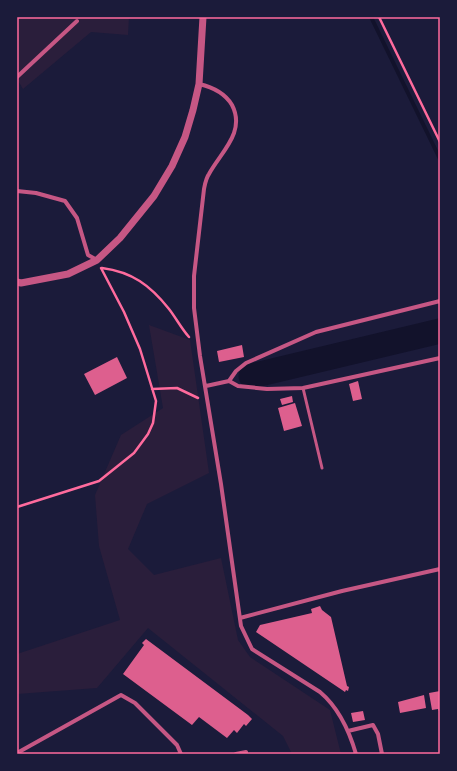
<svg xmlns="http://www.w3.org/2000/svg" width="457" height="771" viewBox="0 0 457 771" font-family="Inter,sans-serif">
	<style>
		.green { fill: #2a1e3b }
		.lines { fill: none; stroke-linecap: round; stroke-linejoin: round }
		.stream { stroke: #12122b; stroke-width: 4 }
		.river { stroke: #12122b; stroke-width: 25 }
		.building { fill: #dd5f8e }
		.path { stroke: #ff6b9d; stroke-width: 2.5 }
		.service { stroke: #c65784; stroke-width: 3 }
		.minor { stroke: #c65784; stroke-width: 4 }
		.tertiary { stroke: #c65784; stroke-width: 7 }
		.neatline { fill: none; stroke: #ff6b9d; stroke-width: 1.5 }
	</style>
	<rect width="100%" height="100%" fill="#1b1b3a"/>
	<path class="green" d="M 17,17 L 129,17 L 128,35 L 91,32 L 23,89 L 17,79 Z
		M 149,325 L 190,340 L 209,473 L 147,504 L 128,549 L 154,575 L 221,558 L 238,640 L 250,657 L 330,710 L 341,754 L 292,754 L 283,736 L 148,628 L 97,688 L 17,694 L 17,654 L 120,620 L 99,546 L 95,495 L 121,435 L 163,408 Z"/>
	<g class="lines">
		<path class="stream" d="M 371,17 L 440,159"/>
		<path class="river" d="M 251,376 L 440,331"/>
	</g>
	<path class="building" d="M 242,345 L 244,357 L 219,362 L 217,351 Z
		M 117,357 L 127,378 L 95,395 L 84,374 Z
		M 358,381 L 362,399 L 353,401 L 349,384 Z
		M 292,396 L 293,402 L 282,405 L 280,399 Z
		M 295,403 L 302,426 L 284,431 L 278,408 Z
		M 320,606 L 322,610 L 331,617 L 347,686 L 349,687 L 348,691 L 346,690 L 345,692 L 256,632 L 260,625 L 312,613 L 311,609 Z
		M 146,639 L 248,715 L 252,719 L 246,726 L 244,724 L 237,733 L 234,730 L 227,738 L 199,717 L 192,725 L 123,674 L 144,645 L 142,643 Z
		M 440,691 L 440,713 L 438,709 L 432,710 L 429,693 Z
		M 424,695 L 426,708 L 400,713 L 398,702 Z
		M 363,711 L 365,720 L 353,722 L 351,713 Z"/>
	<g class="lines">
		<path class="path" d="M 379,17 L 440,142
			M 102,268 C 132,272 150,285 169,309 C 176,318 181,328 189,337
			M 152,389 L 177,388 L 198,398
			M 17,507 L 99,481 L 134,453 L 148,434 L 153,423 L 156,401 L 140,349 L 124,312 L 101,268"/>
		<path class="service" d="M 303,388 L 322,468"/>
		<path class="minor" d="M 17,77 L 77,21
			M 199,84 C 212,87 225,93 232,105 C 246,132 221,152 209,174 C 206,178 205,184 204,189 L 194,276 L 194,308 L 200,356 L 221,484 L 241,626 L 252,649 L 320,692 C 339,708 349,730 356,754
			M 17,191 L 36,193 L 65,201 L 77,218 L 88,255 L 97,260
			M 229,381 L 238,386 L 267,389 L 303,388 L 440,358
			M 206,386 L 229,381 L 236,371 L 246,363 L 316,332 L 440,301
			M 240,618 L 342,591 L 440,569
			M 348,731 L 373,725 L 378,734 L 382,754
			M 17,753 L 121,695 L 135,703 L 177,745 L 181,754
			M 236,754 L 246,752"/>
		<path class="tertiary" d="M 17,282 L 21,283 L 68,274 L 97,260 L 120,238 L 154,196 L 172,166 L 185,137 L 193,110 L 199,84 L 203,17"/>
	</g>
	<rect width="457" height="771" fill="none" stroke="#1b1b3a" stroke-width="36"/>
	<rect x="18" y="18" width="421" height="735" class="neatline"/>
</svg>
